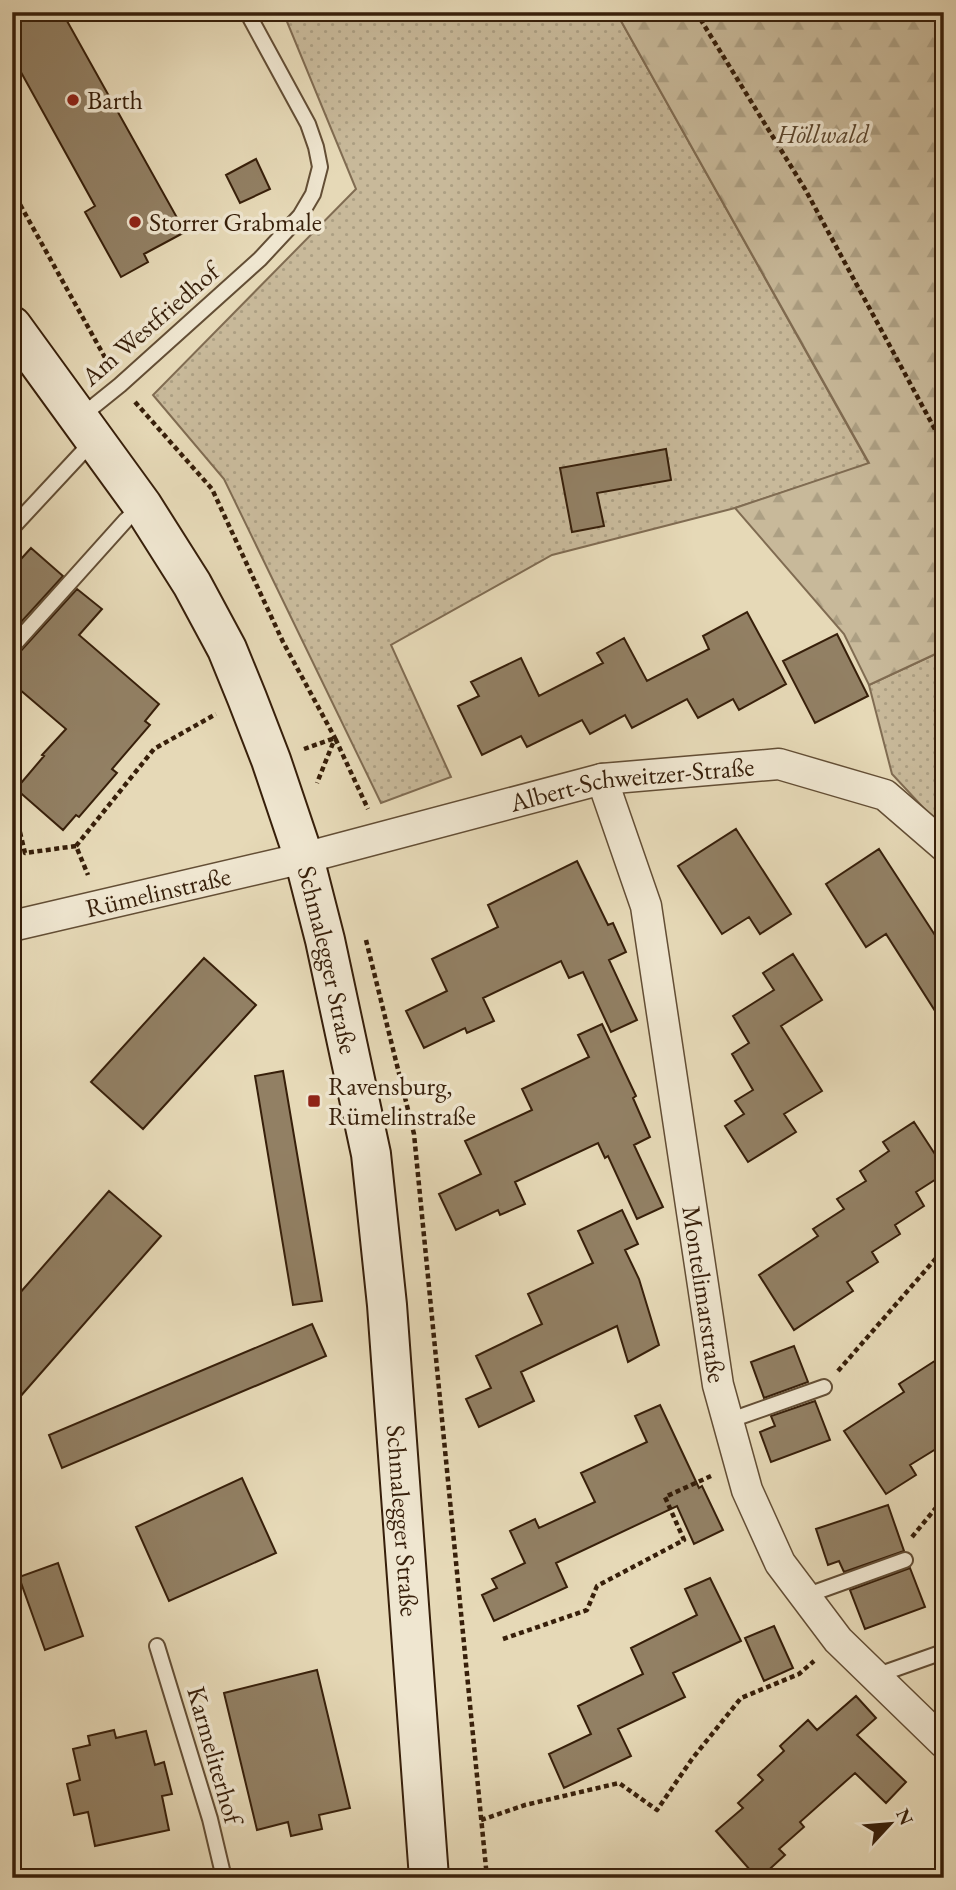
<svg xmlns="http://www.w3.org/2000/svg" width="956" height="1890" viewBox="0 0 956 1890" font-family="'EB Garamond',serif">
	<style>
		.grass { fill: url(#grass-dots); stroke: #806c52; stroke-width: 2 }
		.forest { fill: url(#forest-firs); stroke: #806c52; stroke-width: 2 }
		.building { fill: #928064; stroke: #371f0a; stroke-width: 2 }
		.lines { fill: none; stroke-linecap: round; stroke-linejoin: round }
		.lane-casing { stroke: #634e35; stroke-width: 18 }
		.street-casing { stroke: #634e35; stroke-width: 33 }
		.secondary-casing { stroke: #371f0a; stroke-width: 42 }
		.path { stroke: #371f0a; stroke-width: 4.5; stroke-dasharray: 5 3.5; stroke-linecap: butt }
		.lane { stroke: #efe6d0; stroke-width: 14 }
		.street { stroke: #efe6d0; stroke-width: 30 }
		.secondary { stroke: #efe6d0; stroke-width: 38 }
		.poi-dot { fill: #8f2418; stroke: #efe6d0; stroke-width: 2.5 }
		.labels { text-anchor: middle; stroke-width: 7; stroke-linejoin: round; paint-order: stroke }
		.poi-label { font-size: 26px; fill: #371f0a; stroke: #efe6d0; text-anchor: start }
		.park-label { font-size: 26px; font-style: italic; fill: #5b462e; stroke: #efe6d0 }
		.street-label { font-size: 26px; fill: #371f0a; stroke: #efe6d0 }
	</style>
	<defs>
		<pattern id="grass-dots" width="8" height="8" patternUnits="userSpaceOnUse" patternTransform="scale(1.75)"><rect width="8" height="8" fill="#c8b99a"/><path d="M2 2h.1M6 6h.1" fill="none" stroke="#ac9f83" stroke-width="1.8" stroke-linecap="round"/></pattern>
		<pattern id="forest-firs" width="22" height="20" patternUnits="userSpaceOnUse" patternTransform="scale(1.75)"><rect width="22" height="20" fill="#c8b99a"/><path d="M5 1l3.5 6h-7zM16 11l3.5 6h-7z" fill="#ac9f83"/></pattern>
	</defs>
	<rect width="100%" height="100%" fill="#e6d9b7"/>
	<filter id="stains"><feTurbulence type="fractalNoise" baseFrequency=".00286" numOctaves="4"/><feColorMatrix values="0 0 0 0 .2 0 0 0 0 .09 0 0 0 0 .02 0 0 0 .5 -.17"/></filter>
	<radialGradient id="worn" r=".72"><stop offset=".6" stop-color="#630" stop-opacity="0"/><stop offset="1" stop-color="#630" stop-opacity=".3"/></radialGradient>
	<path class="grass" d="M 283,12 L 616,12 L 869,464 L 735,508 L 552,555 L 391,645 L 451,777 L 381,803 L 224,479 L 153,395 L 356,189 Z
		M 944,650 L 944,830 L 892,774 L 869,685 Z"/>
	<path class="forest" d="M 616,12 L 944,12 L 944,650 L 869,685 L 844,634 L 735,508 L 869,463 Z"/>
	<path class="building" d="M 12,12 L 62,12 L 185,232 L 144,254 L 148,262 L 121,277 L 85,212 L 95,206 L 12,56 Z
		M 256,159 L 270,189 L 240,203 L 226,175 Z
		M 666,449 L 671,480 L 597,493 L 604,526 L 572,532 L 560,468 Z
		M 31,548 L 63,576 L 12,632 L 12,569 Z
		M 77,589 L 102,609 L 79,635 L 159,704 L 145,721 L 150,725 L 112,769 L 117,773 L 79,817 L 76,815 L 63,830 L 16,789 L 44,756 L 42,755 L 66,729 L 12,683 L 12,656 L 19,653 Z
		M 747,612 L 786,684 L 739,710 L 733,699 L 698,718 L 687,699 L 632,728 L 625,715 L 590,734 L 582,720 L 527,747 L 521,736 L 482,755 L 458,706 L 479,696 L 471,682 L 521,658 L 539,696 L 603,663 L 597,653 L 624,638 L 647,681 L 709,649 L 703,636 Z
		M 837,634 L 868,696 L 815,723 L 783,661 Z
		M 736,829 L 791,914 L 760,934 L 749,917 L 722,934 L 678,866 Z
		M 879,849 L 944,949 L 944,1025 L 886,934 L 866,947 L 826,884 Z
		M 577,861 L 608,925 L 613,923 L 626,952 L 609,960 L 637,1020 L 611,1032 L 583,972 L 569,978 L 561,961 L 483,998 L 494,1021 L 467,1033 L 465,1028 L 424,1048 L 406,1011 L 447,991 L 432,959 L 498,927 L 488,905 Z
		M 793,954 L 822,1000 L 781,1026 L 822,1091 L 784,1114 L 796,1132 L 748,1162 L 725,1126 L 744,1114 L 735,1101 L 753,1090 L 732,1054 L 749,1043 L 733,1016 L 774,990 L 763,973 Z
		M 204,958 L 256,1005 L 143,1129 L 91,1082 Z
		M 602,1024 L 636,1096 L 633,1098 L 650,1137 L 634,1145 L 663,1207 L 637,1219 L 608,1156 L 605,1158 L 598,1143 L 515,1182 L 525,1204 L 500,1215 L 498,1210 L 456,1230 L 439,1194 L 481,1174 L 465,1141 L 532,1110 L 522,1089 L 589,1057 L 578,1035 Z
		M 283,1071 L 322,1301 L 293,1305 L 255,1076 Z
		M 914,1122 L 944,1168 L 944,1174 L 916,1192 L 924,1206 L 895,1225 L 900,1234 L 872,1252 L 878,1262 L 847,1282 L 853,1291 L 794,1330 L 759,1275 L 818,1236 L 813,1229 L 844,1209 L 837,1199 L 866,1181 L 860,1171 L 889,1151 L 883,1142 Z
		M 109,1191 L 161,1236 L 12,1406 L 12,1302 Z
		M 622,1210 L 638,1244 L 625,1250 L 639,1279 L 659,1345 L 628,1362 L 617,1326 L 521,1372 L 534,1401 L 479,1427 L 466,1399 L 491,1388 L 476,1356 L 542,1324 L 528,1294 L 593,1263 L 578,1231 Z
		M 312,1324 L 326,1356 L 62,1468 L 49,1435 Z
		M 794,1346 L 808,1382 L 764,1398 L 751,1362 Z
		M 944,1355 L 944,1444 L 910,1465 L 916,1475 L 886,1494 L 844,1431 L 904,1392 L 899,1384 Z
		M 815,1401 L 830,1440 L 771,1462 L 760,1432 L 775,1426 L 771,1416 Z
		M 660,1405 L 699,1488 L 702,1486 L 723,1530 L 694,1544 L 677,1506 L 556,1563 L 567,1587 L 494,1621 L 482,1595 L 497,1588 L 492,1579 L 525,1563 L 510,1531 L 535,1519 L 539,1528 L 595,1502 L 581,1473 L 647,1442 L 635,1416 Z
		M 242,1478 L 276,1553 L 169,1601 L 136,1527 Z
		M 888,1505 L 904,1551 L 844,1572 L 839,1561 L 828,1565 L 816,1529 Z
		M 58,1563 L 83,1636 L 45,1650 L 19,1577 Z
		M 910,1568 L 925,1607 L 865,1629 L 850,1590 Z
		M 710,1578 L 741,1641 L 673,1673 L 685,1697 L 618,1729 L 631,1756 L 564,1788 L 549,1754 L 591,1734 L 578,1706 L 643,1674 L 631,1648 L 697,1615 L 685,1589 Z
		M 774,1626 L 793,1668 L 764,1681 L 745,1638 Z
		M 317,1670 L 350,1808 L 319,1815 L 322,1829 L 291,1836 L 288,1822 L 257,1830 L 224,1693 Z
		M 856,1696 L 876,1718 L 857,1735 L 906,1782 L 886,1803 L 855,1773 L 800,1822 L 804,1827 L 779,1849 L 785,1855 L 760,1878 L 757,1878 L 716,1831 L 743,1808 L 738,1803 L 763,1780 L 758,1775 L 784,1751 L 780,1746 L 808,1720 L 817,1730 Z
		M 114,1730 L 116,1738 L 146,1731 L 155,1765 L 164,1762 L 172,1794 L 162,1796 L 169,1830 L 95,1846 L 88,1812 L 74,1815 L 67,1784 L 80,1780 L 73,1749 L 90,1745 L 88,1736 Z"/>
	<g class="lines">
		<g class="lane-casing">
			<path id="lane" d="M 79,418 L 120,385 L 260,259 L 300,216 L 313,194 L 320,167 L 316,147 L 308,124 L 247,12
				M 12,528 L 92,442
				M 12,647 L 126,520 L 141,506
				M 728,1421 L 824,1387
				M 805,1596 L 905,1560
				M 157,1646 L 210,1819 L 224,1878
				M 875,1676 L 943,1652"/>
		</g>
		<g class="street-casing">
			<g id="street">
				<path id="s1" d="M 602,779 L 646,906 L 718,1385 L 747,1490 L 780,1563 L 838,1640 L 944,1743"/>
				<path id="s2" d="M 12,926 L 304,858 L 602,779 L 779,764 L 885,795 L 944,846"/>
			</g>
		</g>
		<g class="secondary-casing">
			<g id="secondary">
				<path id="s3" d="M 12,326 L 142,505 L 192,584 L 227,649 L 247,698 L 271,760 L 304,858 L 325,940 L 371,1154 L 387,1305 L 429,1878"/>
			</g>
		</g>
		<path class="path" d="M 696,12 L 805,189 L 944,446
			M 12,190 L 108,363
			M 135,402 L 212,489 L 283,642 L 335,738 L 317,783
			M 304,749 L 335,738 L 368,809
			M 12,799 L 25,853 L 76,846 L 88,875
			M 76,846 L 154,749 L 216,714
			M 366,940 L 414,1134 L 487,1878
			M 838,1371 L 944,1249
			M 912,1537 L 944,1498
			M 503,1639 L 587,1610 L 597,1586 L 684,1540 L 665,1497 L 711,1476
			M 481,1820 L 525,1805 L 619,1783 L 657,1810 L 692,1759 L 741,1698 L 799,1674 L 814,1661"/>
		<use href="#lane" class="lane"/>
		<use href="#street" class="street"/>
		<use href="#secondary" class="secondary"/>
	</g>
	<g class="poi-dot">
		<circle cx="73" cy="100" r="7"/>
		<circle cx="135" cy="222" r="7"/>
		<rect x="307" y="1094" width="14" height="14" rx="3.5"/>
	</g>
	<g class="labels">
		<g class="poi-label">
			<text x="87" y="109">Barth</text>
			<text x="149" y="231">Storrer Grabmale</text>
			<text x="328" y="1095">Ravensburg,<tspan x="328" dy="30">Rümelinstraße</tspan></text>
		</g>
		<g class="park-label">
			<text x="823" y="143">Höllwald</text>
		</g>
		<g class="street-label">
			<text transform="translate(150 324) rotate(-41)" y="9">Am Westfriedhof</text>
			<text dy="9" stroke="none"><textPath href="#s2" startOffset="637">Albert-Schweitzer-Straße</textPath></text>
			<text dy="9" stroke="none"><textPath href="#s2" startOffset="150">Rümelinstraße</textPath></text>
			<text dy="9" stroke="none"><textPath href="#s3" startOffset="716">Schmalegger Straße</textPath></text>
			<text dy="9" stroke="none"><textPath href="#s1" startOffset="527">Montelimarstraße</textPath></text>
			<text dy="9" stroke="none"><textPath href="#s3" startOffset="1283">Schmalegger Straße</textPath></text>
			<text transform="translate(215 1755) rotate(74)" y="9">Karmeliterhof</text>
		</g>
	</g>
	<rect width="956" height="1890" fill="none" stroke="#e6d9b7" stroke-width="42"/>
	<rect x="14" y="14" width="928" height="1862" fill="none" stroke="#371f0a" stroke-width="3.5"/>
	<rect x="21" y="21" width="914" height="1848" fill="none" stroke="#371f0a" stroke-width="2"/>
	<g transform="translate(890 1824) rotate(64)" stroke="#efe6d0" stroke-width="5" paint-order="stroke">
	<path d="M0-5L12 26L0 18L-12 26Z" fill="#371f0a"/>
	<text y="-10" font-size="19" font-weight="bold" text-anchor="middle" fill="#371f0a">N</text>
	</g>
	<rect width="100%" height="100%" filter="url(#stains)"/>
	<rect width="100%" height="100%" fill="url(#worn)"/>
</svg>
